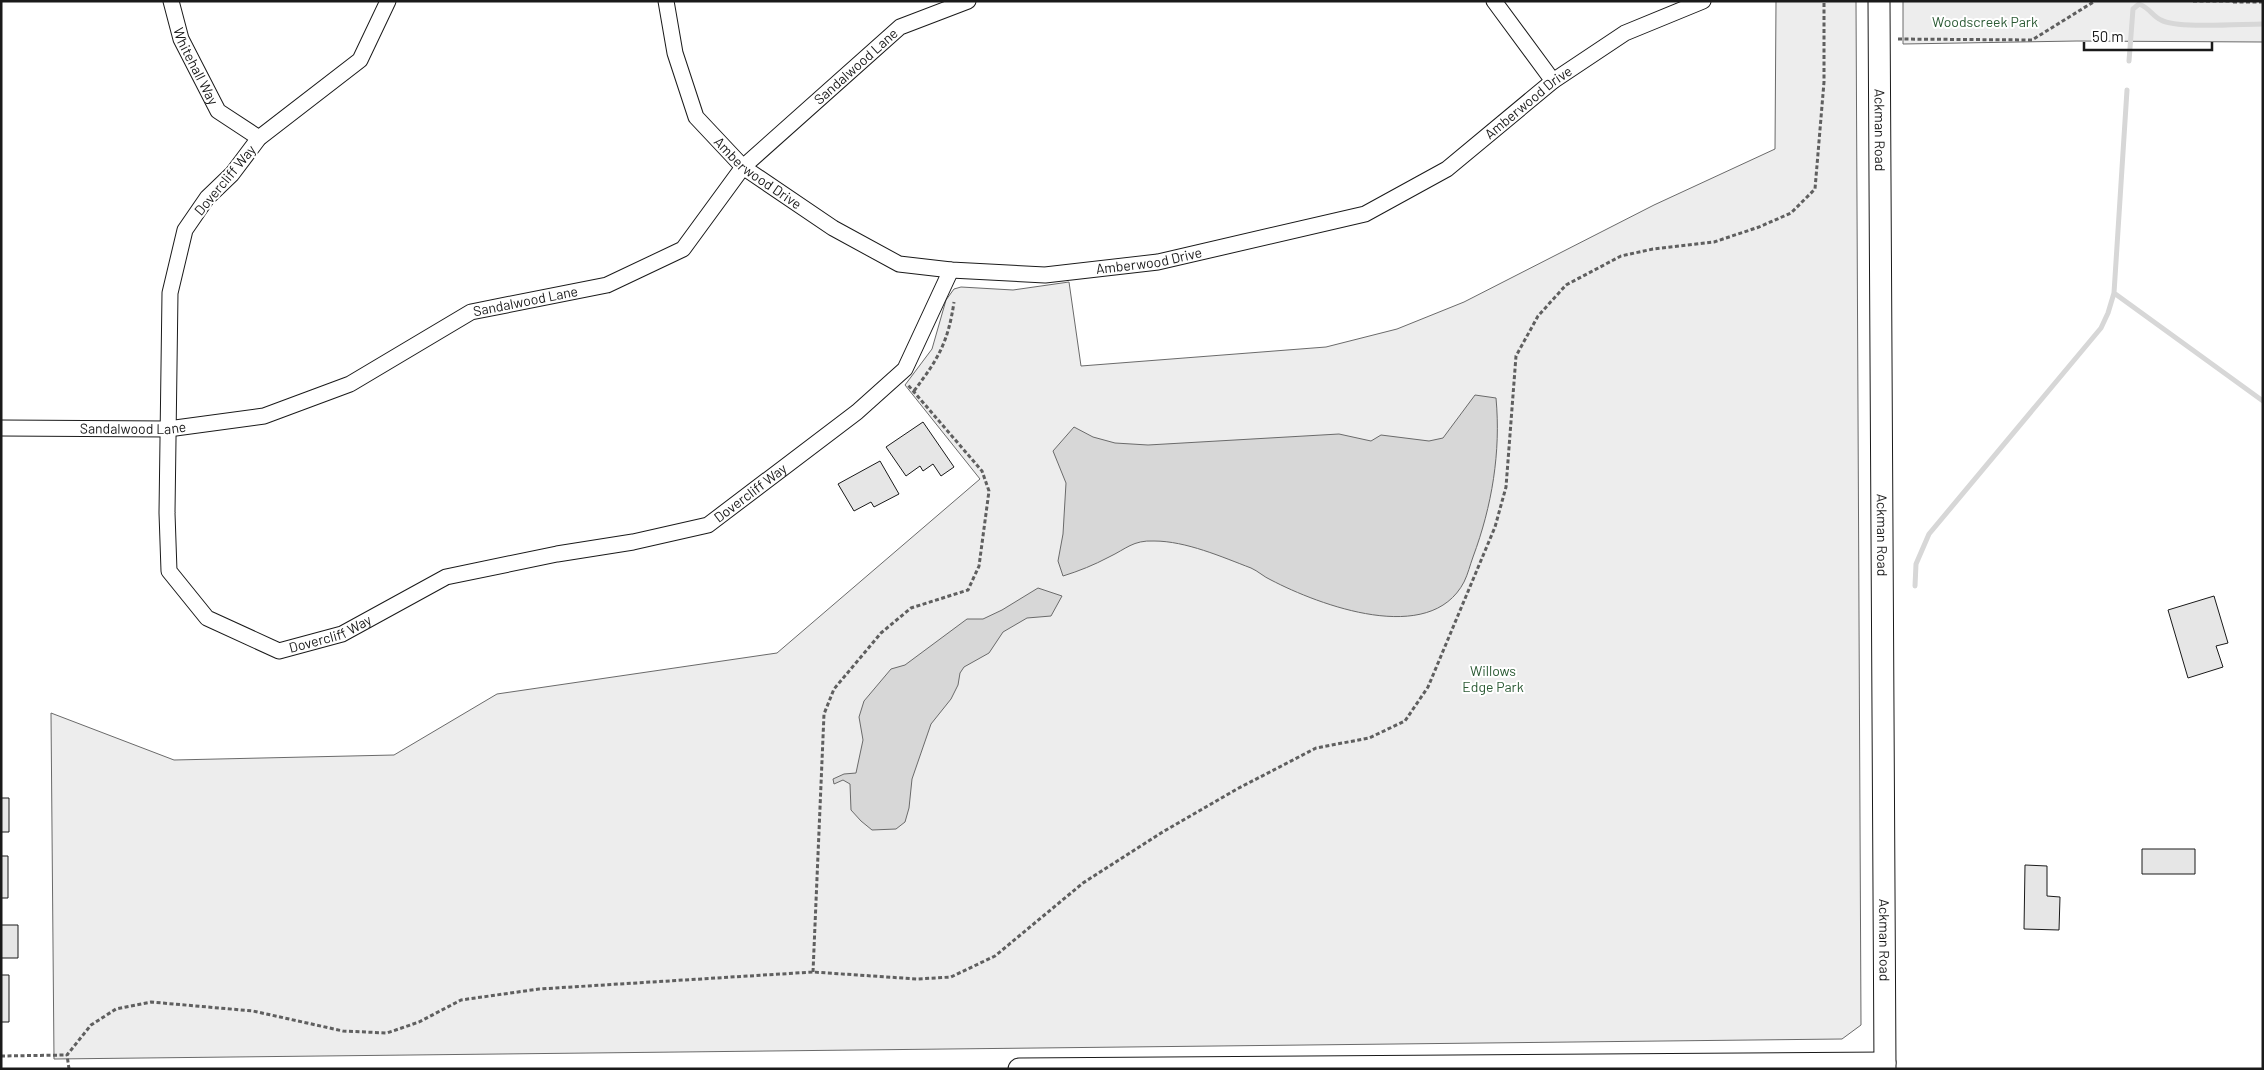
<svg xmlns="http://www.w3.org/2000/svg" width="2264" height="1070" viewBox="0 0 2264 1070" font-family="Barlow,sans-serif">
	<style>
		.built { fill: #ededed; stroke: #6a6a6a }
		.water { fill: #d7d7d7; stroke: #6a6a6a }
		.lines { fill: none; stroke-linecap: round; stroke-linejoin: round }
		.stream { stroke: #d7d7d7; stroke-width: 5 }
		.building { fill: #e6e6e6; stroke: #1a1a1a }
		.street-casing { stroke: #1a1a1a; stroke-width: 17 }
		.secondary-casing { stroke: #1a1a1a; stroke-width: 23 }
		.path { stroke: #5f5f5f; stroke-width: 3; stroke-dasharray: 4 2.5; stroke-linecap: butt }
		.street { stroke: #fff; stroke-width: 15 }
		.secondary { stroke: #fff; stroke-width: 21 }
		.labels { text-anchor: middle; stroke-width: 4; stroke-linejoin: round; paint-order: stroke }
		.park-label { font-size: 14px; fill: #2b5a34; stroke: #fff }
		.street-label { font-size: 14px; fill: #1a1a1a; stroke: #fff }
	</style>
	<rect width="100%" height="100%" fill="#fff"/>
	<path class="built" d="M 1776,1 L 1856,1 L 1861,1025 L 1842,1039 L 54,1059 L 51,713 L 174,760 L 394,755 L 497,694 L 777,653 L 980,479 L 905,385 L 932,349 L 946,300 L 954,289 L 961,287 L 1013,290 L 1069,282 L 1081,366 L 1326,347 L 1397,329 L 1464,302 L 1654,205 L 1775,149 Z
		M 1903,1 L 2263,1 L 2263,42 L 2077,41 L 1903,44 Z"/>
	<path class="water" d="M 1475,395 L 1496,398 C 1501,452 1492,506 1473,557 C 1470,565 1468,574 1464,582 C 1430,647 1319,605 1271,580 C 1264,577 1258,571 1251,568 C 1222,557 1186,541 1154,541 C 1133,540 1126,549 1109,557 C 1094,565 1079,571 1063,576 L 1058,561 L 1063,534 L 1066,483 L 1053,451 L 1074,427 L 1093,437 L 1115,443 L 1148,445 L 1339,434 L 1371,441 L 1381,435 L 1429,441 L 1443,438 Z
		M 1038,588 L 1062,596 L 1051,616 L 1027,618 L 1003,632 L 989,653 L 964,667 L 960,673 L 958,685 L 951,699 L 931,724 L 912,779 L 909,808 L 905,822 L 896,829 L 872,830 L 861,821 L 851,810 L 850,784 L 843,780 L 834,784 L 833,779 L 844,774 L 856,773 L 863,740 L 859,717 L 864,701 L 891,669 L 905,665 L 967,619 L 983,619 L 1002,610 Z"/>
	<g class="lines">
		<path class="stream" d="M 2129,61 L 2133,9 L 2139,4 C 2150,8 2152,16 2161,20 C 2177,29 2241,24 2263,24
			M 2114,293 L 2263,401
			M 1915,586 L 1916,564 L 1929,534 L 2101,328 L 2108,313 L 2114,293 L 2127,90"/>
	</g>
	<path class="building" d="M 923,422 L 954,467 L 941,476 L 933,464 L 923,471 L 920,466 L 906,476 L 886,447 Z
		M 880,461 L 899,494 L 874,507 L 871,502 L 854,511 L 838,484 Z
		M 2214,596 L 2228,643 L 2216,646 L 2223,667 L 2188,678 L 2168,610 Z
		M 1,798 L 9,798 L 9,832 L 1,832 Z
		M 2142,849 L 2195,849 L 2195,874 L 2142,874 Z
		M 1,856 L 8,856 L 8,898 L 1,898 Z
		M 2025,865 L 2047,866 L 2047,896 L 2060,897 L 2059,930 L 2024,929 Z
		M 1,925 L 18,925 L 18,958 L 1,958 Z
		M 1,975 L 9,975 L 9,1022 L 1,1022 Z"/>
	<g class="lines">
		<g class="street-casing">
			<g id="street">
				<path id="s1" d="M 171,1 L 181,39 L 218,111 L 259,138"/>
				<path id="s2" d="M 388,1 L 360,60 L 259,138 L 232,174 L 207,198 L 185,230 L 170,293 L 167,513 L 169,571 L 207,618 L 279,651 L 342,634 L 446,577 L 557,554 L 633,542 L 708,525 L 857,412 L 905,369 L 951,270"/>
				<path id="s3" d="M 666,1 L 675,53 L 696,117 L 743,167 L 833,228 L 899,264 L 951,270 L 1045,275 L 1158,262 L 1365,214 L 1447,169 L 1553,81 L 1625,33 L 1703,1"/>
				<path d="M 1494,1 L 1553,81"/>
				<path id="s4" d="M 1,428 L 168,429 L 264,416 L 350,384 L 471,312 L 607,285 L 683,249 L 743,167 L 900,27 L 968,1"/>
			</g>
		</g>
		<g class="secondary-casing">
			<g id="secondary">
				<path id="s5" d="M 1879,1 L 1885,1069"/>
				<path d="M 1019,1069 L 1885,1063"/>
			</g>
		</g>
		<path class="path" d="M 2193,1 L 2234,1
			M 2233,2 L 2263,2
			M 1898,39 L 2032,40 L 2095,1
			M 914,391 C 938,359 948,343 954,302
			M 813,972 L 824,714 L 834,689 L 881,633 L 911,608 L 968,590 L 979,566 L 989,491 L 982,471 L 908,385
			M 1,1056 L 67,1055
			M 69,1069 L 67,1055 L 91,1025 L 116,1009 L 151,1002 L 253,1011 L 343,1031 L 387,1033 L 419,1022 L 461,1000 L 539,989 L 813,972 L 917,979 L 951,977 L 995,956 L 1083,883 L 1161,833 L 1237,789 L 1316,748 L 1369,738 L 1405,721 L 1428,687 L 1495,527 L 1506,487 L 1516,356 L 1538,316 L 1566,285 L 1621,256 L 1653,249 L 1714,242 L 1759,227 L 1791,213 L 1815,189 L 1824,82 L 1824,1"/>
		<use href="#street" class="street"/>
		<use href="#secondary" class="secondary"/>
	</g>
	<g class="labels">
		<g class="park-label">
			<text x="1985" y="27">Woodscreek Park</text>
			<text x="1493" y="676">Willows<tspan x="1493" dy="16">Edge Park</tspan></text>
		</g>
		<g class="street-label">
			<text dy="5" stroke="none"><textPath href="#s1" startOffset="70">Whitehall Way</textPath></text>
			<text dy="5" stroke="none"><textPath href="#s4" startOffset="972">Sandalwood Lane</textPath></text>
			<text dy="5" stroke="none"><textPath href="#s3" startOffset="1044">Amberwood Drive</textPath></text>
			<text dy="5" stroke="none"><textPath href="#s5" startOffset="129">Ackman Road</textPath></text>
			<text dy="5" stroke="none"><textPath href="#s3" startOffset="204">Amberwood Drive</textPath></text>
			<text transform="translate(225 180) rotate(-50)" y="5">Dovercliff Way</text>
			<text dy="5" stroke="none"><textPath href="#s3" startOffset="624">Amberwood Drive</textPath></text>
			<text dy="5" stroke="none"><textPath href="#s4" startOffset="552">Sandalwood Lane</textPath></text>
			<text dy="5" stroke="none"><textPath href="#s4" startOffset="132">Sandalwood Lane</textPath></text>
			<text dy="5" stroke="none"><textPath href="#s2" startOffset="1298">Dovercliff Way</textPath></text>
			<text dy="5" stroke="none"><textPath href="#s5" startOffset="534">Ackman Road</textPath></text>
			<text dy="5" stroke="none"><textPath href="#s2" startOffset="848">Dovercliff Way</textPath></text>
			<text dy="5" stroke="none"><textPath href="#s5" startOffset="939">Ackman Road</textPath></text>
		</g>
	</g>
	<rect width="2264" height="1070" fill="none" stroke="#1a1a1a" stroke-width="5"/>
	<path d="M2084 42v8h128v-8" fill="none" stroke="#1a1a1a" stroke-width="2.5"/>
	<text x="2092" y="42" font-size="15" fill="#1a1a1a" stroke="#ffffff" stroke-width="4" paint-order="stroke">50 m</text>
</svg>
